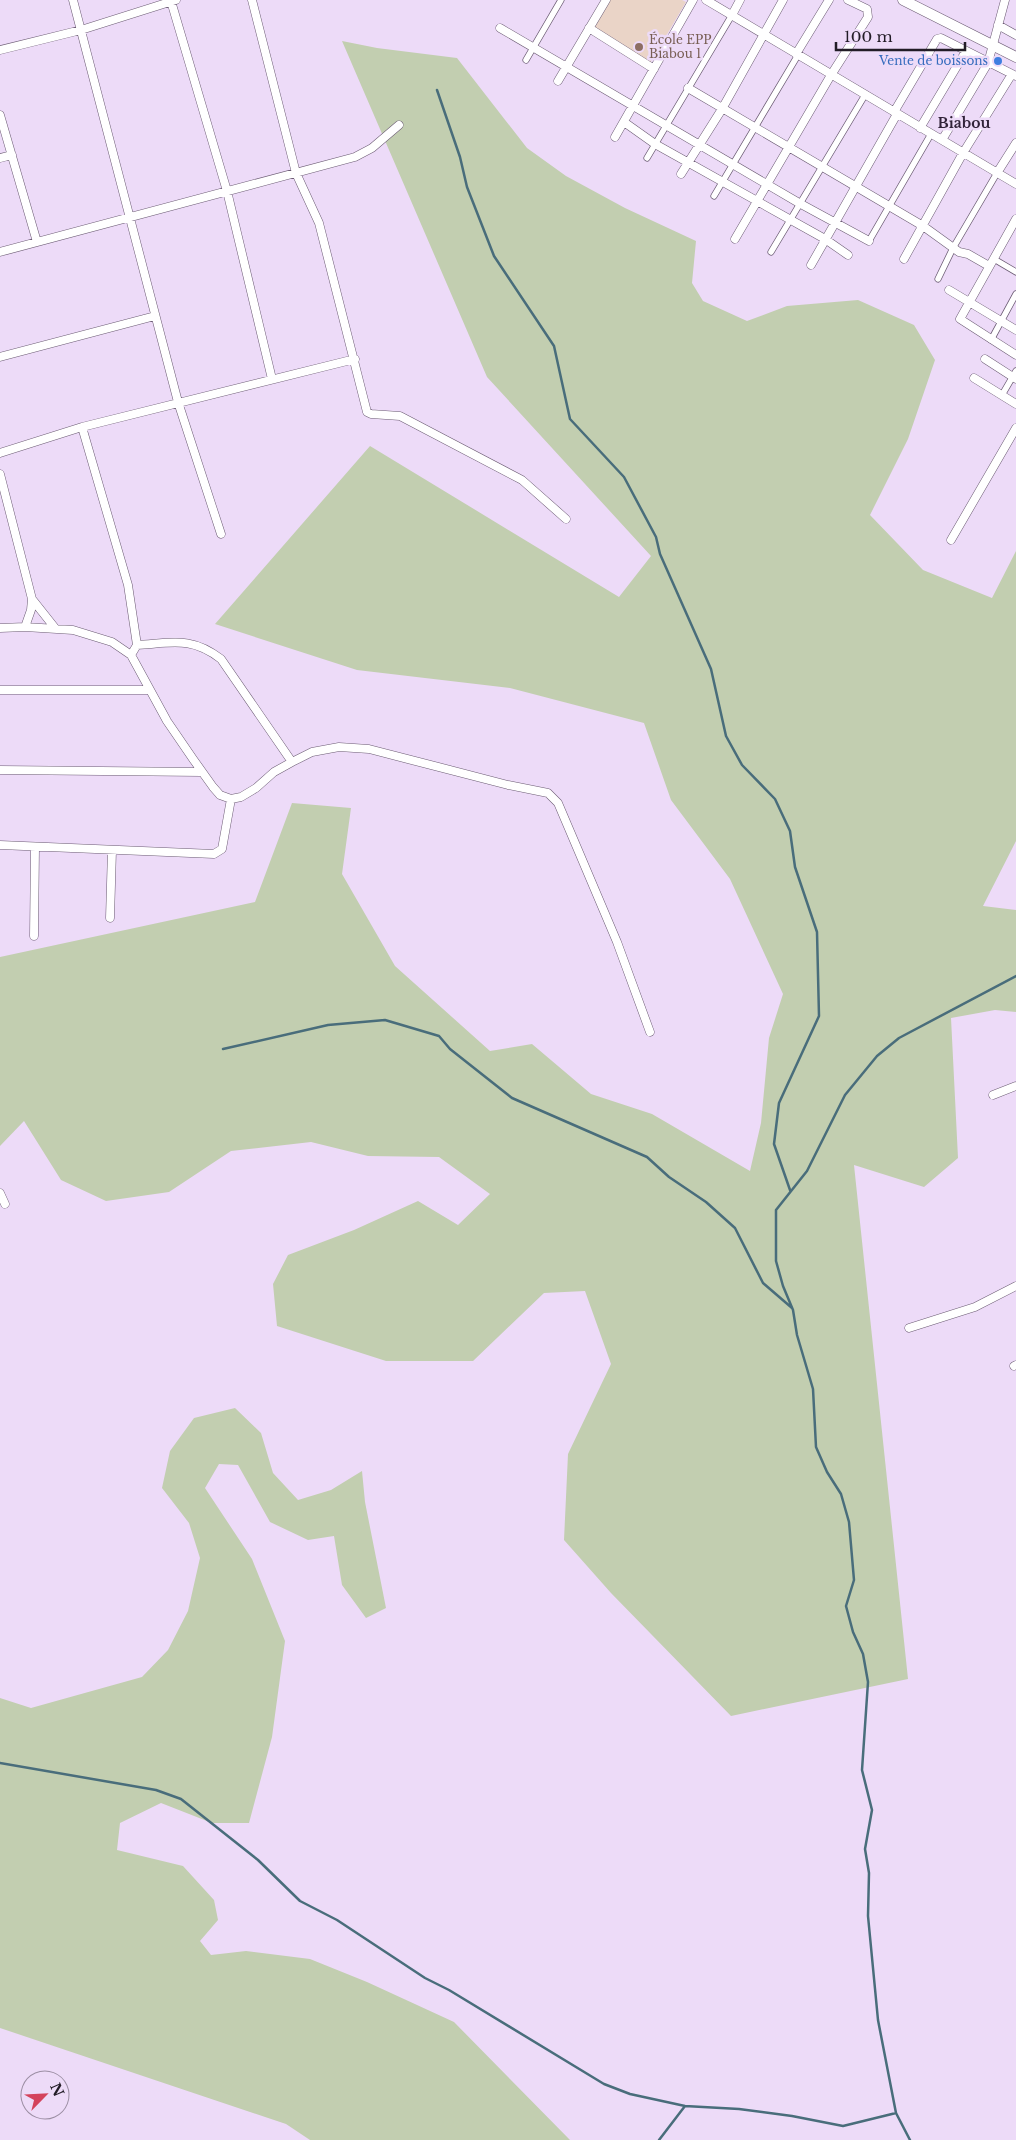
<svg xmlns="http://www.w3.org/2000/svg" width="1016" height="2140" viewBox="0 0 1016 2140" font-family="'Libre Baskerville',serif">
	<style>
		.education { fill: #ead4c7 }
		.green { fill: #c2ceb0 }
		.lines { fill: none; stroke-linecap: round; stroke-linejoin: round }
		.stream { stroke: #496d7b; stroke-width: 2.5 }
		.pedestrian-casing { stroke: #6c5c74; stroke-width: 7 }
		.minor-casing { stroke: #6c5c74; stroke-width: 9 }
		.secondary-casing { stroke: #6c5c74; stroke-width: 11 }
		.pedestrian { stroke: #fff; stroke-width: 5.5 }
		.minor { stroke: #fff; stroke-width: 8 }
		.secondary { stroke: #fff; stroke-width: 10 }
		.education-dot { fill: #8d6e63; stroke: #eddbf8; stroke-width: 2 }
		.shop-dot { fill: #3f7fe0; stroke: #eddbf8; stroke-width: 2 }
		.labels { text-anchor: middle; stroke-width: 5; stroke-linejoin: round; paint-order: stroke }
		.education-label { font-size: 12px; fill: #785e54; stroke: #eddbf8; text-anchor: start }
		.shop-label { font-size: 12px; fill: #366cbe; stroke: #eddbf8; text-anchor: end }
		.neighbourhood-label { font-size: 14px; font-weight: bold; fill: #312339; stroke: #eddbf8 }
	</style>
	<rect width="100%" height="100%" fill="#eddbf8"/>
	<path class="education" d="M 607,0 L 682,0 L 686,2 L 649,65 L 590,30 Z"/>
	<path class="green" d="M 342,41 L 377,48 L 457,58 L 527,148 L 566,176 L 625,208 L 696,241 L 692,283 L 703,301 L 747,321 L 787,306 L 858,300 L 914,325 L 935,360 L 908,439 L 870,515 L 923,570 L 992,598 L 1016,551 L 1016,841 L 983,906 L 1016,910 L 1016,1012 L 995,1010 L 951,1018 L 958,1158 L 924,1187 L 854,1165 L 908,1679 L 731,1716 L 611,1593 L 564,1540 L 568,1454 L 611,1364 L 585,1291 L 544,1293 L 473,1361 L 386,1361 L 277,1326 L 273,1284 L 288,1255 L 354,1230 L 418,1201 L 458,1225 L 490,1194 L 439,1157 L 368,1156 L 311,1142 L 231,1151 L 169,1192 L 106,1201 L 61,1180 L 24,1121 L 0,1146 L 0,957 L 255,902 L 292,803 L 351,808 L 342,874 L 395,966 L 490,1051 L 532,1044 L 591,1094 L 652,1114 L 750,1171 L 761,1123 L 769,1038 L 783,994 L 730,879 L 671,800 L 644,723 L 510,688 L 357,670 L 215,624 L 370,446 L 619,597 L 651,556 L 487,377 Z
		M 235,1408 L 261,1433 L 273,1473 L 298,1500 L 331,1490 L 362,1471 L 365,1502 L 386,1608 L 366,1618 L 342,1585 L 334,1536 L 308,1540 L 270,1522 L 238,1465 L 219,1464 L 205,1488 L 252,1559 L 285,1641 L 272,1737 L 249,1823 L 212,1823 L 161,1803 L 120,1823 L 117,1850 L 183,1866 L 214,1900 L 218,1920 L 200,1941 L 211,1955 L 246,1951 L 310,1959 L 367,1982 L 454,2022 L 570,2140 L 310,2140 L 286,2124 L 0,2028 L 0,1698 L 31,1708 L 142,1677 L 168,1650 L 188,1611 L 200,1558 L 189,1523 L 162,1488 L 170,1451 L 194,1418 Z"/>
	<g class="lines">
		<path class="stream" d="M 437,90 L 460,157 L 467,187 L 494,256 L 554,346 L 570,419 L 624,477 L 656,537 L 660,554 L 711,669 L 726,736 L 742,765 L 775,799 L 790,831 L 795,867 L 817,932 L 819,1016 L 779,1103 L 774,1144 L 790,1190
			M 223,1049 L 328,1025 L 385,1020 L 439,1036 L 450,1049 L 512,1098 L 647,1157 L 669,1177 L 706,1202 L 735,1228 L 763,1283 L 792,1308
			M 0,1763 L 156,1790 L 181,1799 L 258,1860 L 300,1901 L 337,1920 L 425,1978 L 449,1990 L 604,2084 L 630,2094 L 685,2106 L 739,2109 L 792,2116 L 843,2126 L 896,2113
			M 659,2140 L 685,2106
			M 910,2140 L 896,2113 L 878,2020 L 868,1916 L 869,1873 L 865,1849 L 872,1810 L 862,1770 L 868,1682 L 863,1654 L 853,1632 L 846,1606 L 854,1580 L 849,1522 L 841,1494 L 827,1472 L 816,1447 L 813,1389 L 797,1335 L 793,1310 L 783,1286 L 776,1261 L 776,1210 L 807,1171 L 845,1095 L 877,1056 L 899,1038 L 1016,976"/>
		<g class="pedestrian-casing">
			<path id="pedestrian" d="M 526,60 L 561,0
				M 647,158 L 732,15
				M 714,196 L 798,55
				M 869,241 L 931,134
				M 771,252 L 865,95
				M 994,259 L 1016,272
				M 938,279 L 953,248 L 997,173
				M 991,340 L 1016,294
				M 1002,395 L 1016,371"/>
		</g>
		<g class="minor-casing">
			<path id="minor" d="M 73,0 L 178,402 L 221,534
				M 252,0 L 296,173 L 319,223 L 367,412 L 371,414 L 400,416 L 522,480 L 566,519
				M 706,0 L 1016,184
				M 171,1 L 227,191 L 272,379
				M 732,15 L 740,0
				M 998,25 L 1016,35
				M 500,28 L 799,203 L 869,241
				M 589,28 L 654,69
				M 0,50 L 81,30 L 176,0
				M 796,54 L 829,0
				M 558,81 L 606,0
				M 688,88 L 923,226 L 959,252 L 968,254 L 989,266
				M 894,112 L 937,39 L 941,38 L 1016,76
				M 0,115 L 37,242
				M 624,122 L 655,144 L 825,239 L 848,255
				M 920,128 L 966,51
				M 615,137 L 693,0
				M 942,140 L 988,63 L 1005,0
				M 0,158 L 12,155
				M 997,173 L 1016,143
				M 681,174 L 722,109 L 783,0
				M 1016,219 L 960,319 L 1016,355
				M 735,239 L 831,75 L 868,17 L 867,9 L 848,0
				M 0,252 L 355,157 L 372,148 L 399,125
				M 904,259 L 963,153 L 1012,74
				M 811,265 L 897,114
				M 949,290 L 1016,330
				M 0,357 L 155,316
				M 985,359 L 1016,379
				M 974,378 L 1016,404
				M 82,427 L 128,585 L 137,645 L 131,655
				M 0,453 L 82,427 L 355,359
				M 0,474 L 32,599 L 31,610 L 25,627 L 0,628
				M 951,540 L 1016,428
				M 32,599 L 55,628
				M 25,627 L 73,630 L 112,642 L 131,655 L 167,721 L 193,759 L 213,787 L 220,795 L 231,799 L 241,797 L 256,788 L 274,772 L 292,762 L 312,752 L 339,747 L 369,749 L 508,785 L 548,793 L 558,803 L 578,850 L 617,942 L 650,1032
				M 137,645 C 172,643 191,636 221,659 L 292,762
				M 0,690 L 149,690
				M 0,770 L 202,772
				M 0,845 L 214,854 L 222,849 L 231,799
				M 110,918 L 112,850
				M 34,936 L 35,847
				M 993,1095 L 1016,1086
				M 0,1193 L 5,1204
				M 909,1328 L 975,1307 L 1016,1286
				M 1014,1366 L 1016,1365"/>
		</g>
		<g class="secondary-casing">
			<path id="secondary" d="M 903,0 L 1016,57"/>
		</g>
		<use href="#pedestrian" class="pedestrian"/>
		<use href="#minor" class="minor"/>
		<use href="#secondary" class="secondary"/>
	</g>
	<circle class="education-dot" cx="639" cy="47" r="5"/>
	<circle class="shop-dot" cx="998" cy="61" r="5"/>
	<g class="labels">
		<g class="education-label">
			<text x="649" y="44">École EPP<tspan x="649" dy="14">Biabou 1</tspan></text>
		</g>
		<g class="shop-label">
			<text x="988" y="65">Vente de boissons</text>
		</g>
		<g class="neighbourhood-label">
			<text x="964" y="128">Biabou</text>
		</g>
	</g>
	<g transform="translate(45 2095) rotate(66)"><circle r="24" fill="#eddbf8" stroke="#9c8fa4"/>
	<path d="M0-4L9 19L0 12L-9 19Z" fill="#d4435c"/>
	<text y="-8" font-size="14" font-weight="bold" text-anchor="middle" fill="#221c26">N</text>
	</g>
	<path d="M836 42v8h129v-8" fill="none" stroke="#221c26" stroke-width="2.5"/>
	<text x="844" y="42" font-size="15" fill="#221c26" stroke="#eddbf8" stroke-width="4" paint-order="stroke">100 m</text>
</svg>
